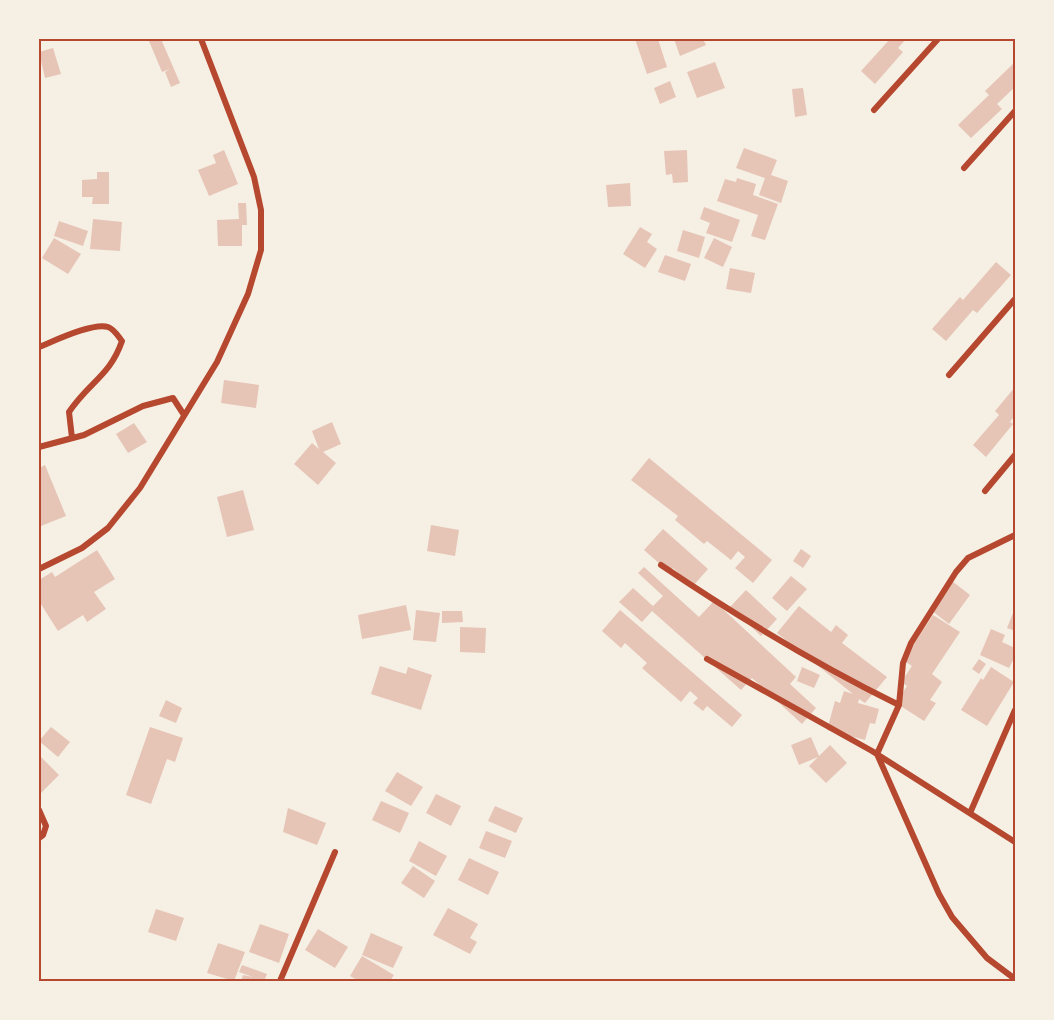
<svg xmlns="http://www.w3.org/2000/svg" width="1054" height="1020" viewBox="0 0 1054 1020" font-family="'Zilla Slab',serif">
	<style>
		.building { fill: #e6c5b7 }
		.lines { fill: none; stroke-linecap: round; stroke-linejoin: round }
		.minor { stroke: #b5482f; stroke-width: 6 }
		.neatline { fill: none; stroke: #b5482f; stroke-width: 2 }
	</style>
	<rect width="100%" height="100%" fill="#f6efe4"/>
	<path class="building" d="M 153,39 L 161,39 L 180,83 L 171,87 L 165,72 L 170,69 L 162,72 L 149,41 Z
		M 635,39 L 658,39 L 667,67 L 647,74 Z
		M 674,39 L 703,39 L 706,45 L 680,56 Z
		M 890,39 L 906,39 L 898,48 L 903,52 L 875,84 L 861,71 Z
		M 53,48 L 61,74 L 45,78 L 39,52 Z
		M 715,62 L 725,88 L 697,98 L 687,72 Z
		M 1015,62 L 1015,87 L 997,104 L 1002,109 L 971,138 L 958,125 L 989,95 L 985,91 Z
		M 670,81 L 676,97 L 660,104 L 654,88 Z
		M 803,88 L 807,115 L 795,117 L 792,89 Z
		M 744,148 L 777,160 L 771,175 L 788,181 L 781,203 L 759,195 L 765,178 L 736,168 Z
		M 224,150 L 238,184 L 209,196 L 198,170 L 216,163 L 213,155 Z
		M 687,150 L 688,182 L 673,183 L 672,174 L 666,175 L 664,151 Z
		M 97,172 L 109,172 L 109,204 L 92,204 L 93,197 L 82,197 L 82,180 L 97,179 Z
		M 737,178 L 756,184 L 753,195 L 778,204 L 765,240 L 751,236 L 758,215 L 717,201 L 725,179 L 736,182 Z
		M 630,183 L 631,206 L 608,207 L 606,185 Z
		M 238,203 L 246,203 L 247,225 L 242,225 L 242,246 L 218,246 L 217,220 L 239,219 Z
		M 704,207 L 740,220 L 732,242 L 706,233 L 710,223 L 700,219 Z
		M 93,219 L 122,222 L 120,251 L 90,249 Z
		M 59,221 L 88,231 L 83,246 L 54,236 Z
		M 640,227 L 652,234 L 647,242 L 657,249 L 645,268 L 623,254 Z
		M 683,230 L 705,237 L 699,258 L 677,251 Z
		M 54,238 L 81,254 L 68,274 L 42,258 Z
		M 714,238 L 732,247 L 723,267 L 704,258 Z
		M 665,255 L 691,264 L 685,281 L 658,272 Z
		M 996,262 L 1011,275 L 977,313 L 973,310 L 946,341 L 932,329 L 960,297 L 963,300 Z
		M 730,268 L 755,273 L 751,293 L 726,289 Z
		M 224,380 L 259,385 L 256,408 L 221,403 Z
		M 1015,387 L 1015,415 L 1010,422 L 1013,424 L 986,457 L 973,445 L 999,415 L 995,411 Z
		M 332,422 L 341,444 L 323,452 L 336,463 L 318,485 L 294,464 L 312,443 L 319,449 L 312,431 Z
		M 134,423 L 147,442 L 128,453 L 116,434 Z
		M 649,458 L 772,560 L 753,583 L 735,568 L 745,557 L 738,551 L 731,560 L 707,541 L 704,544 L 675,520 L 678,516 L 631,480 Z
		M 45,465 L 66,516 L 41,526 L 39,520 L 39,468 Z
		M 243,490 L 254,530 L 227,537 L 217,497 Z
		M 431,525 L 459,530 L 455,556 L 427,551 Z
		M 663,529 L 708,569 L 693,586 L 673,568 L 669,572 L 644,550 Z
		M 801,549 L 811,556 L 803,568 L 793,561 Z
		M 97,550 L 115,579 L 94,592 L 106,609 L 87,622 L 83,615 L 58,631 L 39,601 L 39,580 L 52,572 L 55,577 Z
		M 644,567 L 699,617 L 714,601 L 796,677 L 790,684 L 816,708 L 802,724 L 752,678 L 741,690 L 652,611 L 642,622 L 619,602 L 633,588 L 653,606 L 663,596 L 638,573 Z
		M 791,576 L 807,589 L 787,611 L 772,598 Z
		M 952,581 L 970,595 L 949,624 L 931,610 Z
		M 746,590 L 777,619 L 761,636 L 730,607 Z
		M 406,605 L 411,630 L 362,639 L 358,615 Z
		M 799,606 L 831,632 L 836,625 L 848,635 L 842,643 L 887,677 L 865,703 L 859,699 L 858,703 L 879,709 L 875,724 L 870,723 L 865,740 L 827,730 L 835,701 L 840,703 L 844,691 L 853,694 L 777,633 Z
		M 1015,608 L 1015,631 L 1007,628 Z
		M 416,610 L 440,613 L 436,642 L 413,640 Z
		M 620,610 L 742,715 L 732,727 L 707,706 L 703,711 L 693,703 L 698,698 L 690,691 L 681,702 L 642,668 L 647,663 L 625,643 L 621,648 L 602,631 Z
		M 442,611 L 462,611 L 463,622 L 442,623 Z
		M 933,615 L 960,632 L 932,674 L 942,682 L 930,700 L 936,703 L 924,721 L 896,703 L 907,686 L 901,682 L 912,666 L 903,660 Z
		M 460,627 L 486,628 L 485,653 L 460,652 Z
		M 991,629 L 1005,635 L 1002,642 L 1015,648 L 1015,656 L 1009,668 L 980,655 Z
		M 979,659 L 986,664 L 979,674 L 972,669 Z
		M 380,666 L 406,674 L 408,667 L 432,675 L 421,710 L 371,694 Z
		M 802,667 L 820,675 L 814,688 L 797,681 Z
		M 991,667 L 1014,682 L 987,726 L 961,710 L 981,678 L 983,680 Z
		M 166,700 L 182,708 L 176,723 L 159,716 Z
		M 51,727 L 70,742 L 58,757 L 39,741 Z
		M 150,727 L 183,738 L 175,762 L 167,759 L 151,804 L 126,795 Z
		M 811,737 L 819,756 L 830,745 L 847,763 L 826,783 L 809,766 L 818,757 L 799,765 L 791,745 Z
		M 39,755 L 59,775 L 41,793 L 39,791 Z
		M 397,772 L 423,787 L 411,806 L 385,791 Z
		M 436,794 L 461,806 L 451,826 L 426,813 Z
		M 381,801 L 409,813 L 400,833 L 372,820 Z
		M 495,806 L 523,818 L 516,833 L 488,821 Z
		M 288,808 L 326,823 L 317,845 L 283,832 Z
		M 486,831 L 512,841 L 505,858 L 479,848 Z
		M 419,841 L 447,856 L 436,876 L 409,861 Z
		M 469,858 L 499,872 L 488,895 L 458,880 Z
		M 413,866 L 435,881 L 424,898 L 401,883 Z
		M 448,908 L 478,924 L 470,938 L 477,942 L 470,954 L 433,935 Z
		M 156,909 L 184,918 L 176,941 L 148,932 Z
		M 260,924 L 289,934 L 279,963 L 249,952 Z
		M 318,929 L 348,947 L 335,968 L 305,950 Z
		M 371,933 L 403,947 L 393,968 L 362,955 Z
		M 218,943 L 245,952 L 234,981 L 207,973 Z
		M 362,956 L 394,975 L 390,981 L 359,981 L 350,976 Z
		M 242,965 L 267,974 L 264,981 L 241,981 L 243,975 L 253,977 L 239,972 Z"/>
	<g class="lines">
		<path class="minor" d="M 874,110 L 938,39
			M 964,168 L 1015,111
			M 39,347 C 54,341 94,322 108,327 C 114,329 118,336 122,341 C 110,376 89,382 69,412 L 72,438
			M 949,375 L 1015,299
			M 39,447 L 84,435 L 143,406 L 173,398 L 184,415
			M 985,491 L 1015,455
			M 1015,535 L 968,558 L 956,572 L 911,643 L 903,663 L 899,705 L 877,754 L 939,894 L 952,917 L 987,958 L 1015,979
			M 661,565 C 738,617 816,664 899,705
			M 39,569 L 82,548 L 108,528 L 140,488 L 217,362 L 248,294 L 261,250 L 261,210 L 254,177 L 201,39
			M 707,659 L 872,751 L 1015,842
			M 39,810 L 46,826 L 43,835 L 39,838
			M 970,813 L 1015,710
			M 280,981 L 335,852"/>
	</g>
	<rect width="1054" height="1020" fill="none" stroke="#f6efe4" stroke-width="81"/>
	<rect x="40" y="40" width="974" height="940" class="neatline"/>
</svg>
